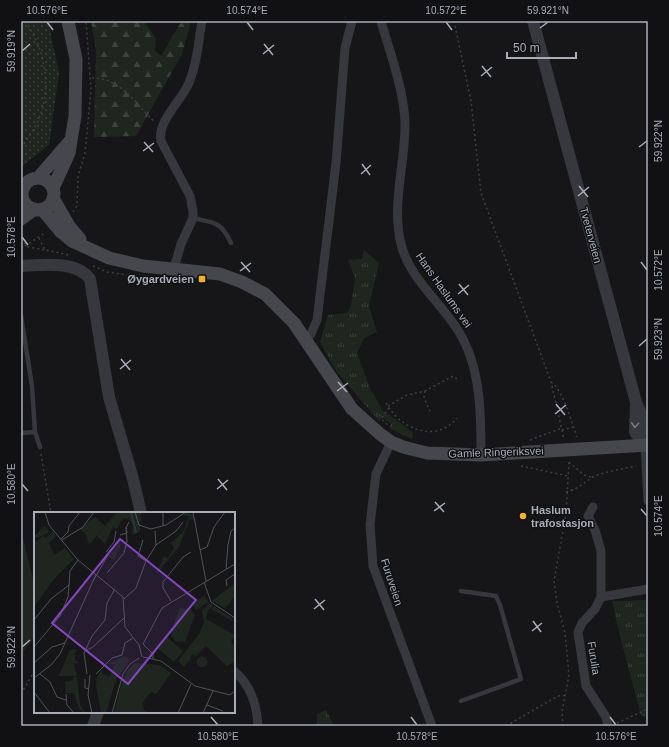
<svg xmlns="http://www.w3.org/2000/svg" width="669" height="747" viewBox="0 0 669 747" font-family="Arial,sans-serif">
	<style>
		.grass { fill: url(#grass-tufts) }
		.forest { fill: url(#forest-firs) }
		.park { fill: url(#park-dots) }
		.pitch { fill: #1e261f }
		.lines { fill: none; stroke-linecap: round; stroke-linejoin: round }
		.path { stroke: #3d3f44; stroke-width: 1.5; stroke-dasharray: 2 3; stroke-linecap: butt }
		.service { stroke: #37383d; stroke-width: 4.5 }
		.minor { stroke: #37383d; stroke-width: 9 }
		.tertiary { stroke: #37383d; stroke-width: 12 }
		.secondary { stroke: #45474d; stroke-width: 13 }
		.oneway { stroke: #757881 }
		.ticks { fill: none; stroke: #a8adb8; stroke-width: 1.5 }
		.poi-dot { fill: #f2b134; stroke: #111113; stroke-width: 1.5 }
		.labels { text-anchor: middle; stroke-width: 3; stroke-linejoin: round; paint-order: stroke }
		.street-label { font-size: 11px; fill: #a8adb8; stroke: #111113 }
		.poi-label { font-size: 11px; font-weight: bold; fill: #a8adb8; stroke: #111113; text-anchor: end }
		.inset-river { fill: none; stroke: #2c353c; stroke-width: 2 }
		.inset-road { fill: none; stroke: #505258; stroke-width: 1 }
		.view { fill: #8446be; fill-opacity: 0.15; stroke: #8446be; stroke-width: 2 }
		.inset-edge { fill: none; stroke: #a8adb8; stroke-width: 2 }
		.neatline { fill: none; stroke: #a8adb8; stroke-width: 1.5 }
		.ticks-label { font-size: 10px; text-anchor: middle; fill: #a8adb8 }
	</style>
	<defs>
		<pattern id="grass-tufts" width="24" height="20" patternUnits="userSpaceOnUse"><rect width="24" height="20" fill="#1e261f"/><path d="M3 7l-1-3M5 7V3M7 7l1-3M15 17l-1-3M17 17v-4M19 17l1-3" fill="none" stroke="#3c433d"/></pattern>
		<pattern id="forest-firs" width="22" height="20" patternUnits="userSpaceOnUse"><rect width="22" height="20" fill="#1e261f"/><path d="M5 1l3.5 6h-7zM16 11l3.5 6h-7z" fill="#3c433d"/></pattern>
		<pattern id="park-dots" width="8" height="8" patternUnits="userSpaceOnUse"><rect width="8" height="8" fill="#1e261f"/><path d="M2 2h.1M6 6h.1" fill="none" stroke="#3c433d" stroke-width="1.8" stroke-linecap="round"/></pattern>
	</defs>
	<rect width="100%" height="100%" fill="#161618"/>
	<path class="grass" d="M 364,250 L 379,263 L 369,306 L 377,332 L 364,338 L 357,353 L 370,388 L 382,410 L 413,432 L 412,439 L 389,428 L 391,424 L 382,417 L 379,421 L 336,371 L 320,342 L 328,315 L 347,313 L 351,306 L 355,278 L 348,260 L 362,259 Z
		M 648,600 L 648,719 L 641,715 L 621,640 L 612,601 Z
		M 326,710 L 334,726 L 317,726 L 317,714 Z"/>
	<path class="forest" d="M 91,21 L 144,21 L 156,39 L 155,51 L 161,56 L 180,24 L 185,21 L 191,22 L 182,54 L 136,136 L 94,137 L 96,50 Z"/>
	<path class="park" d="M 21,21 L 48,21 L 59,73 L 49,145 L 21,167 Z"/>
	<path class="pitch" d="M 21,530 L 35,587 L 35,637 L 21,654 Z"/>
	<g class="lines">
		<path class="path" d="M 454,21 L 471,101 L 481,193 L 551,382 L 564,439
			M 92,78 C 122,78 135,104 155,122
			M 21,148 C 28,138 36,127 40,116 C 52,86 44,46 25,21
			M 73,212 L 77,205 L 78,176 L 85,153 L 91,90 L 86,21
			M 39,238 L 45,250 L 69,255
			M 21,239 L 28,247 L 45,250
			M 21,249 L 46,232
			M 93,266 L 107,272 L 127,275
			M 551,382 C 563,390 572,423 577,437
			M 425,391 L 424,398 L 430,411
			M 386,403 C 400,429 436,444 457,418
			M 388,406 L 407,395 L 425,391 L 453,376 L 457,379
			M 389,408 L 381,419 L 389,426
			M 562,430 L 573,427
			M 530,440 L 562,428
			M 41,454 L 51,513
			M 569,462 L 584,475 L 591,477
			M 521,466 L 568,476
			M 566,492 C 581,488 582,483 593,477 C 606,471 623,469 636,466
			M 21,694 L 35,670
			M 617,723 L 648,709
			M 506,726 L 558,696 L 566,695
			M 563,726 L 562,712 L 569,675 L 565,633 L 557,603 L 554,581 L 566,514 L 569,462"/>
		<path class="service" d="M 193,218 C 214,223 221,221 231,243
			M 21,316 L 32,386 L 35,432 L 21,433
			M 35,432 L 40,447
			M 461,591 L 496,596 L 500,605 L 521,679 L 461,701"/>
		<path class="minor" d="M 381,21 C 390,53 403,87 405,121 C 406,162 391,203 401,244 C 409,278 441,302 459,332 C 481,368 481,414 481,455
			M 174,268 L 181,244 L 193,218 L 193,211 L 190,196 L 161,141 C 157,123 178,104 187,87 C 197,67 198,43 202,21
			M 305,339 L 311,334 L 317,320 L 336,163 L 345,48 L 352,21
			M 391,442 L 376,474 L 370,525 L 373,566 L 432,726
			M 645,445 L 648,501
			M 593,507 L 588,516 L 595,530 L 601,551 L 601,597 L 595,609 L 582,623 L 578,632 L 586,686 L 606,717 L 608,726
			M 601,597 L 648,589
			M 234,671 C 251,685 257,706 258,726"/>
		<path class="tertiary" d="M 533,21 L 636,402
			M 21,266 C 42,265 76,260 90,279 L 109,397 L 133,479 L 141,513
			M 645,445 L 635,432 L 636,402 L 648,430
			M 93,726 L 98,712"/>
		<path class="secondary" d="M 38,178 L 70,141
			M22 194a16 16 0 1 1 32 0a16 16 0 1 1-32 0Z
			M 53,188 L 69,153 L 75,116 L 76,59 L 68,21
			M 53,198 L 69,226 L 80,239
			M 42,209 L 61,232 L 72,241 L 109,258 L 143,266 L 220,274 L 242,282 L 265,294 L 294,323 L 352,409 L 380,434 L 391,442 L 403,447 L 427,453 L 481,455 L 648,445
			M 21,219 L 35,209"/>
	</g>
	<defs><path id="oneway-chevron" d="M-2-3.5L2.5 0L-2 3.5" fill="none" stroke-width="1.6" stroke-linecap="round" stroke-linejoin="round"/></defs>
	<use class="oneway" href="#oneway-chevron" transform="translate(635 425) rotate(93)"/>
	<path class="ticks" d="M 47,22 L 53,30M 247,22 L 253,30M 446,22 L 452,30M 540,28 L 548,22M 264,44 L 273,55M 22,51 L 30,44M 263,54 L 274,45M 482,66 L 491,77M 481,76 L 492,67M 144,142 L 153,152M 639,147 L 647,141M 143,151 L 154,143M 362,164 L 370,175M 361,174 L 371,165M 579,186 L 588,197M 578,196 L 589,187M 22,237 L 28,245M 241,262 L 250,272M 641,262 L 647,270M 240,271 L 251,263M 459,284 L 468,295M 458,294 L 469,285M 639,346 L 647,339M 121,359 L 130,370M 120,369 L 131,360M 338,382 L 347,392M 337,391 L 348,383M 556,404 L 565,415M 555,414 L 566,405M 218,479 L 227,490M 22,484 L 28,491M 217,489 L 228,480M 435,502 L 444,512M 641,509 L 647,516M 434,511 L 445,503M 315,599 L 324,610M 314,609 L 325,600M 533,621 L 541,632M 532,631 L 542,623M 22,647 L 30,640M 211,717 L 218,725M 411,717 L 417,725M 610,717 L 616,725"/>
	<g class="poi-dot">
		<rect x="198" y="275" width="8" height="8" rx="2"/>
		<circle cx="523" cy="516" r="4"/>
	</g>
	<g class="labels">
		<g class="street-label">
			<text transform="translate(591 235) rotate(75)" y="4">Tveterveien</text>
			<text transform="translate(444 290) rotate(55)" y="4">Hans Haslums vei</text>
			<text transform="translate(496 452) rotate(-2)" y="4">Gamle Ringeriksvei</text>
			<text transform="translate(392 582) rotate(72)" y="4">Furuveien</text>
			<text transform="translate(594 658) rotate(81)" y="4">Furulia</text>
		</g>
		<g class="poi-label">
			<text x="194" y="283">Øygardveien</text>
			<text x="531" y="514" text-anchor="start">Haslum<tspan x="531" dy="13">trafostasjon</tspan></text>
		</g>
	</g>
	<g transform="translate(34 512)">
		<rect width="201" height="201" fill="#161618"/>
		<path d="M 153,0 L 159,3 L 160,8 L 156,7 L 145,35 L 122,62 L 130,44 L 134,46 L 140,36 L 137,31 L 149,20 L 155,5 L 149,3 ZM 86,30 L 87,33 L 80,48 L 75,45 ZM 180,94 L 199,107 L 198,109 L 177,97 ZM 41,137 L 43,138 L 40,143 L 44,143 L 41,144 L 41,148 L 45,151 L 31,152 L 28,156 L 36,138 Z" fill="#1e261f"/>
		<path d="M 83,0 L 107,0 L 106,20 L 98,23 L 99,15 L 96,8 L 89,6 L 83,17 L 79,15 L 71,32 L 63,24 ZM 91,144 L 96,148 L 82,168 L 72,201 L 67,201 L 62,174 L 63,165 L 69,156 L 68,161 L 75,165 L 81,152 L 74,152 ZM 40,165 L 43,165 L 46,192 L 51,201 L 45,197 L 40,181 L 32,181 L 31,170 L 39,168 Z" fill="#1e261f"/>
		<path d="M 11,14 L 15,20 L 3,26 L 0,24 ZM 19,19 L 22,24 L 15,31 L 20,43 L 31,36 L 40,47 L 19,68 L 0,95 L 0,31 L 9,24 L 12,26 Z" fill="#1e261f"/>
		<path d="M 201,71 L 201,83 L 191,96 L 178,89 ZM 176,91 L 179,94 L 174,98 L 172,107 L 201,123 L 197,130 L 201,134 L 201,149 L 193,154 L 172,134 L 162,144 L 158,142 L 156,148 L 150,155 L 144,149 L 165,122 L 170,110 L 168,98 ZM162.5 150a5.5 5.5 0 1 1 11 0a5.5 5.5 0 1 1-11 0ZM 39,149 L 43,164 L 24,164 L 31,152 ZM 101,151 L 126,153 L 137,161 L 122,182 L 117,180 L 112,186 L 108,192 L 110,198 L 114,201 L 80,201 L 88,170 L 94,158 Z" fill="#1e261f"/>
		<path d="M 61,5 L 71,14 L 55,33 L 52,22 L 46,17 ZM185 88a6 6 0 1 1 12 0a6 6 0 1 1-12 0ZM 171,84 L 174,90 L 162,98 L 158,91 ZM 146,96 L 157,97 L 161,103 L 151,130 L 141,129 L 136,122 ZM 174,112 L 192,124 L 184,135 L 167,123 ZM 132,124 L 149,139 L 140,150 L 122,135 Z" fill="#1e261f"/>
		<path class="inset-river" d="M 97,0 L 102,21"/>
		<path class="inset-road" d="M 11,0 L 15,13 L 44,48 L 89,85 L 91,115 L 105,133 L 108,145M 101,0 L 105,13 L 117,17 L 132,13 L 152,0M 159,0 L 172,69M 129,14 L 129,0M 121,19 L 122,33M 86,23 L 93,21 L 92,15M 27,27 L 34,20 L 35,14 L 46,0M 28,28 L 49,15 L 60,0M 109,28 L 104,44 L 112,49M 166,38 L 173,35 L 180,15 L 191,0M 72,40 L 80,30 L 82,19M 192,57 L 194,33 L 197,19 L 201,16M 73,61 L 90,41 L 93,29 L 92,16 L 95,10M 62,63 L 59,69 L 74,43M 170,70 L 177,90 L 201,106M 193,74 L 192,68 L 201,62M 90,87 L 102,76 L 112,49 L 122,33 L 142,19 L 149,10M 137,89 L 129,76 L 129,70 L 149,45 L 157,40M 0,108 L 17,87 L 35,73 L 36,59 L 44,48M 0,135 L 26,104 L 34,85 L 35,73M 51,139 L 59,135 L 90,106M 109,145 L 127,149 L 161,174 L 196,183 L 201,179M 119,147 L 119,142 L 109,132 L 128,96 L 201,52M 0,151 L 18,135 L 31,131M 6,162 L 16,170 L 23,185 L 32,188M 53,162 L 50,141 L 58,124 L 71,108 L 73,91 L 81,77M 62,162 L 78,146 L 88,143 L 91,131 L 99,126M 56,163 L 54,183 L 58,201M 0,166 L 17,153 L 26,142 L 59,69M 51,167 L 51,176 L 55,177M 0,180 L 16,201M 32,182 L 33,193 L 40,201M 173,193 L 189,199M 78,201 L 89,162 L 96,152 L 105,146M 144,201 L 157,172M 169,201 L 179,179"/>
		<path class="view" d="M 86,27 L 162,88 L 94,172 L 18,111 Z"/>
		<rect width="201" height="201" class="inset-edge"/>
	</g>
	<rect width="669" height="747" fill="none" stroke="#111113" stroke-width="44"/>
	<path d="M507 52v6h69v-6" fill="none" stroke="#a8adb8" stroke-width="2"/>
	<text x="513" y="52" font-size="12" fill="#a8adb8" stroke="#111113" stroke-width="3" paint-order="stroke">50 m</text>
	<rect x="22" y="22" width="625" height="703" class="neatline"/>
	<g class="ticks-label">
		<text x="47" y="14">10.576°E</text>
		<text x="247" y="14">10.574°E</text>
		<text x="446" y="14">10.572°E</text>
		<text x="548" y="14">59.921°N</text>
		<text transform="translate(11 51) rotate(-90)" y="4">59.919°N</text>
		<text transform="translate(658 141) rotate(-90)" y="4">59.922°N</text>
		<text transform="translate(11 237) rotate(-90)" y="4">10.578°E</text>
		<text transform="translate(658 270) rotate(-90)" y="4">10.572°E</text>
		<text transform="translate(658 339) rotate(-90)" y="4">59.923°N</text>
		<text transform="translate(11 484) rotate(-90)" y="4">10.580°E</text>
		<text transform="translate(658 516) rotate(-90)" y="4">10.574°E</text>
		<text transform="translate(11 647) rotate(-90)" y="4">59.922°N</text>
		<text x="218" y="740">10.580°E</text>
		<text x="417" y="740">10.578°E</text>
		<text x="616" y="740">10.576°E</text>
	</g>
</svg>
